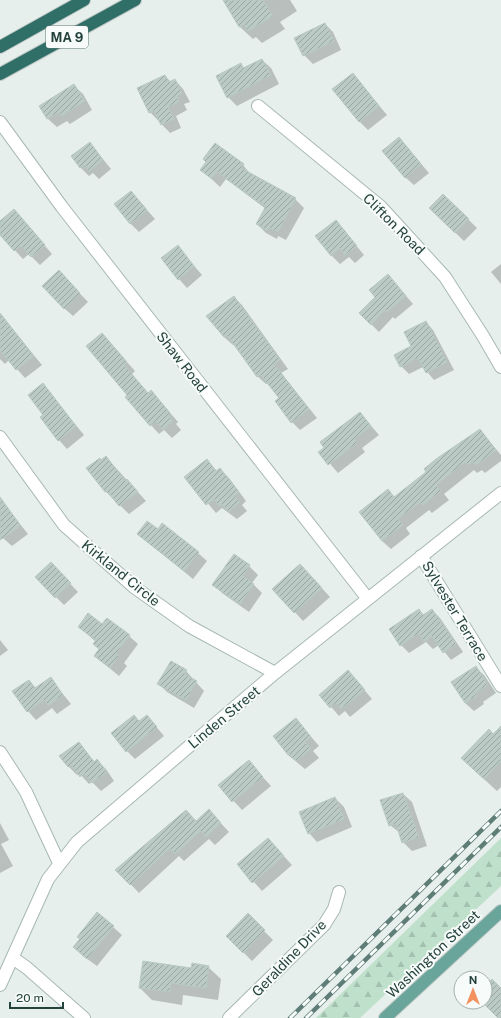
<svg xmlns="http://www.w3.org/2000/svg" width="501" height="1018" viewBox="0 0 501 1018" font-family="'Public Sans',sans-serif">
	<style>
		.forest { fill: url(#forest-firs) }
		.shadow { fill: #0003 }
		.building { fill: url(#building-hatch); stroke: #b8c9c3 }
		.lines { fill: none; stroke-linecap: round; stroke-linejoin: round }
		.minor-casing { stroke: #a8b8b4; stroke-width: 14 }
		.major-casing { stroke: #c2cac8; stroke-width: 14 }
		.highway-casing { stroke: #c2cac8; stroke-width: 14 }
		.minor { stroke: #fff; stroke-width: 12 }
		.major { stroke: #6aa59b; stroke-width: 12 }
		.highway { stroke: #2f6f67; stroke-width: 12 }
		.rail-casing { stroke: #5f7d77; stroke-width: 4.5 }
		.rail { stroke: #f7fbf9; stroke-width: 3; stroke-dasharray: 9; stroke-linecap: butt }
		.labels { text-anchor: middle; stroke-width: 4; stroke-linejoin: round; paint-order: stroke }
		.shield { fill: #f7fbf9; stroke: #637a75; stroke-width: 1 }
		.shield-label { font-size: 13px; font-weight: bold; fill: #24423c }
		.street-label { font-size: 14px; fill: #24423c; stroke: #f7fbf9 }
	</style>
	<defs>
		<pattern id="forest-firs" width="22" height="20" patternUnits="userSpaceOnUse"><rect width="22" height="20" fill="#bfe0cb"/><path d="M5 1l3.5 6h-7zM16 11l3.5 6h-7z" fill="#a4c1af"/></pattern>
		<pattern id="building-hatch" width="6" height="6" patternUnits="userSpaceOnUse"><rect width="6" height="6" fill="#bbcac5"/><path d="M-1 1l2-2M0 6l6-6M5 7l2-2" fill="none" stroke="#98a6a1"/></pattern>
	</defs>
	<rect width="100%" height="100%" fill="#e6efec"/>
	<path class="forest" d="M 501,838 L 501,886 L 360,1018 L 316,1018 Z"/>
	<path class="shadow" d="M 232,0 L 290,0 L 297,11 L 280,22 L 285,29 L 262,43 L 256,37 L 253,39 L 240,27 L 226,3 Z
		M 325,24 L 333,32 L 341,50 L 313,64 L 304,55 Z
		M 262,60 L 271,68 L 279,84 L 237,106 L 228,97 L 217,77 L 241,65 L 245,69 Z
		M 353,74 L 387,115 L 368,130 L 359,121 Z
		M 165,76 L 171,82 L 175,80 L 183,89 L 190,102 L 184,104 L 187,110 L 176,116 L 181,128 L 170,133 L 150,112 Z
		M 74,86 L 83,94 L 92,110 L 70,124 L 67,121 L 57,127 L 48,119 L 40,107 Z
		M 399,138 L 429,173 L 414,185 L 405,177 Z
		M 90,143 L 111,169 L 99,179 L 93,173 L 89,176 L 80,167 Z
		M 243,165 L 251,175 L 295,199 L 304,208 L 286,240 L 278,236 L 277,239 L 266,233 L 257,224 L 266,209 L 226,179 L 220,187 L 202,170 Z
		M 131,192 L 155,219 L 139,232 L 130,223 Z
		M 443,195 L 477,228 L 464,241 L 439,217 Z
		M 22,219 L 52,254 L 40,265 L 29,254 L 23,259 L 0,234 L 0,223 Z
		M 336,221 L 364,255 L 355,263 L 349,257 L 340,264 L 331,255 Z
		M 178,247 L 202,275 L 187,288 L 179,279 Z
		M 501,264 L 501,284 L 491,272 Z
		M 67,280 L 88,302 L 73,316 L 64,308 Z
		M 395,283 L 413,304 L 395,319 L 393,317 L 379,332 L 360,313 L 376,297 Z
		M 233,297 L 242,305 L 288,369 L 281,373 L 317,418 L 300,430 L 292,422 L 280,398 L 268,383 L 266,384 L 257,376 L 235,344 L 233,345 L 224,337 L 208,316 Z
		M 426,322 L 433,330 L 454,370 L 434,380 L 423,367 L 409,374 L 401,366 Z
		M 7,323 L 42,365 L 25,378 L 9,360 L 5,364 L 0,359 L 0,328 Z
		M 102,334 L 135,371 L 132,374 L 148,394 L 159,400 L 178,422 L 176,424 L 181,430 L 172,438 L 164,430 L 159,434 L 126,397 L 129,395 Z
		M 43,385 L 84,435 L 67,449 L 59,440 L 44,415 Z
		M 360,413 L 379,435 L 362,448 L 365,452 L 338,473 L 320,452 Z
		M 480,430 L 501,455 L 501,461 L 485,473 L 482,470 L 477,473 L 474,470 L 444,494 L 449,500 L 432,513 L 429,510 L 406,528 L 410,534 L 391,549 L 382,541 L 388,490 L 395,498 Z
		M 106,457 L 146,501 L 129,514 L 106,492 L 88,468 Z
		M 207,461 L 218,472 L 220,470 L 229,478 L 246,501 L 242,505 L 247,511 L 237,519 L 222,508 L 216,513 L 186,477 Z
		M 3,503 L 28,534 L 12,546 L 3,538 L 0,540 L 0,505 Z
		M 158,530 L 198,553 L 207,561 L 193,579 L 138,534 Z
		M 249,566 L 258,575 L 252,583 L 262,593 L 249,612 L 222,593 L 214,585 Z
		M 59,572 L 78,592 L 64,605 L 56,597 Z
		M 309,574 L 330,597 L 303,621 L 274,589 Z
		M 418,610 L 424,616 L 432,610 L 440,618 L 463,652 L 451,660 L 439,645 L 433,649 L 426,642 L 409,653 L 401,645 Z
		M 102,625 L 129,636 L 138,644 L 124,663 L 127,666 L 119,676 L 95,656 L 100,650 L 96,642 L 79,627 Z
		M 0,640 L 8,650 L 0,656 Z
		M 475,667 L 484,675 L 496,693 L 483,702 L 484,704 L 474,711 L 465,703 L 452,683 Z
		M 186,671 L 204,691 L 194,708 L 167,692 L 159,684 Z
		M 50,678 L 71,704 L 57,714 L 52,708 L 36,720 L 28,711 L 29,681 L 36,688 Z
		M 356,680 L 372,699 L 350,717 L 345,711 L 339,716 L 321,695 Z
		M 147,716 L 164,736 L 135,759 L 127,751 Z
		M 296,719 L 319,746 L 313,751 L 319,758 L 305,769 L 288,755 Z
		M 501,727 L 501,787 L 497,791 L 475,771 L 493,735 Z
		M 78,743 L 95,762 L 97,761 L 106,769 L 114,781 L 101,791 L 92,782 L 89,784 L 79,773 L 77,775 L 68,766 Z
		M 248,761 L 271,786 L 242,810 L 219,785 Z
		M 403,794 L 412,802 L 427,846 L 412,851 L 403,842 L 400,833 L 390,825 Z
		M 335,798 L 344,807 L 352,827 L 317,842 L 309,833 Z
		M 217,819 L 229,832 L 215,845 L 209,839 L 184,861 L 179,856 L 139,893 L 117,870 L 196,822 Z
		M 0,823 L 9,840 L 1,844 L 13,866 L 0,873 Z
		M 268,839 L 292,865 L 262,891 L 238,864 Z
		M 248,915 L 273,940 L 252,961 L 227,936 Z
		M 113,927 L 122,935 L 97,966 L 83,956 Z
		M 208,967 L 221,979 L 218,1000 L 183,995 L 182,1005 L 152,1000 L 140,988 L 192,969 Z"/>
	<path class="building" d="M 223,0 L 263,0 L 273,16 L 248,31 L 244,24 L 239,27 Z
		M 325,23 L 334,41 L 303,56 L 294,38 Z
		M 262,59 L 271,75 L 227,98 L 216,76 L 241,63 L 243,68 Z
		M 353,73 L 379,106 L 359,122 L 332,89 Z
		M 165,75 L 169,82 L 175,79 L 182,93 L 177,96 L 179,102 L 168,107 L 174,119 L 161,125 L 154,111 L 149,113 L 137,88 Z
		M 74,84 L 85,101 L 61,116 L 59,112 L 47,119 L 39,106 Z
		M 399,137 L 421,164 L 405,178 L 382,151 Z
		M 90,142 L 103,160 L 89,171 L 84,165 L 80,168 L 71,156 Z
		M 215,143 L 244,164 L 241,168 L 296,198 L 278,232 L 270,228 L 268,231 L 256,224 L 266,206 L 254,199 L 217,172 L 212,179 L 200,170 L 206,162 L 203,159 Z
		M 131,191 L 147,210 L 130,224 L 114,204 Z
		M 443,194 L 469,219 L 455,233 L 429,208 Z
		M 14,209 L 45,245 L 31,257 L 21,246 L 14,251 L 0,235 L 0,221 Z
		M 336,220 L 357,246 L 345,255 L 340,248 L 331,256 L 315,236 Z
		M 178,245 L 194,266 L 178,280 L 161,258 Z
		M 59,270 L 80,293 L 64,309 L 42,286 Z
		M 388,274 L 406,296 L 387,312 L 385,310 L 371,325 L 359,313 L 375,297 L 369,290 Z
		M 234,296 L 280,360 L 274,364 L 309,409 L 291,423 L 275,401 L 279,398 L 260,374 L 257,377 L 227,335 L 224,337 L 206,316 Z
		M 0,313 L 34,356 L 16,370 L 0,350 Z
		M 426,321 L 447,362 L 426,373 L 418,358 L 400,367 L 394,355 L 411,346 L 404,332 Z
		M 102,333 L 127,362 L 124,365 L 148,393 L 151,390 L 170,413 L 168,415 L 173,421 L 163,430 L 156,421 L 150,426 L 125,397 L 127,395 L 86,346 Z
		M 43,383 L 76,426 L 58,441 L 40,417 L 43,415 L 28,395 Z
		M 360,412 L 371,426 L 354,439 L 357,443 L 328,465 L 318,452 L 324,448 L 320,442 Z
		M 480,429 L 496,450 L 476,465 L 473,461 L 468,465 L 465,462 L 436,485 L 441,491 L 423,505 L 420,502 L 398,519 L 403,525 L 382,541 L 359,512 L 388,489 L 394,497 L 426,472 L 424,469 L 436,459 Z
		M 106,456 L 125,481 L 127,479 L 138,492 L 119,506 L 107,491 L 105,492 L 86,468 L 100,458 L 101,460 Z
		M 207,459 L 216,471 L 220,468 L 239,492 L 234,496 L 240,502 L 228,512 L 222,504 L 219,506 L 214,499 L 206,505 L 184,477 Z
		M 0,497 L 21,526 L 0,540 Z
		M 147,521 L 158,529 L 162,523 L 199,552 L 184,571 L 137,534 Z
		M 234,554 L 250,565 L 243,576 L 254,584 L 240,604 L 212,585 Z
		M 51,562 L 71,583 L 55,598 L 35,577 Z
		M 300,564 L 322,588 L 294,613 L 272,589 Z
		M 419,609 L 423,615 L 432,609 L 456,644 L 443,653 L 432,636 L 424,642 L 419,633 L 400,646 L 389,629 Z
		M 88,613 L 102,624 L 107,618 L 130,635 L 116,654 L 119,656 L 110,668 L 94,656 L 99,649 L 93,644 L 96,640 L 78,627 Z
		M 171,661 L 187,670 L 184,674 L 197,681 L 186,700 L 157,684 Z
		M 476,666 L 488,685 L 475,693 L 477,696 L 465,703 L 451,682 Z
		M 348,670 L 365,690 L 341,709 L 336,703 L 330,708 L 319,695 Z
		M 51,677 L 63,695 L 48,706 L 44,700 L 27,712 L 12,691 L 29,680 L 35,688 Z
		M 134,715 L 139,721 L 147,715 L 157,727 L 126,752 L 111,733 Z
		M 296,718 L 311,737 L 305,742 L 311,749 L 296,761 L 290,754 L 288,755 L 273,736 Z
		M 501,726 L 501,761 L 484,779 L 461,758 L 489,729 L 493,734 Z
		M 79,742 L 94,762 L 97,759 L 107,772 L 92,783 L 84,773 L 80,777 L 71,765 L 68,767 L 59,756 Z
		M 249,760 L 263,777 L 232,802 L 218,785 Z
		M 403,793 L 419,837 L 402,843 L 396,824 L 389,826 L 380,800 Z
		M 335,797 L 344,819 L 308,834 L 299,812 Z
		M 209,809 L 221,823 L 206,837 L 201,831 L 175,854 L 170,848 L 130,885 L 115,870 L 186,810 L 196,821 Z
		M 268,838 L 284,856 L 252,883 L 237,864 Z
		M 97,912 L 114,926 L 87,959 L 73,947 L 80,939 L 77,937 Z
		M 248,913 L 265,930 L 243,953 L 226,936 Z
		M 143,961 L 191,968 L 192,963 L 209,966 L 206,988 L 171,983 L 170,992 L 139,988 Z
		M 492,979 L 501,988 L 501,1018 L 498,1018 L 485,1005 L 485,987 Z"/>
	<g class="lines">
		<g class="minor-casing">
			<path id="minor" d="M 258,106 L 381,207 L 445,277 L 483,336 L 501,367
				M 0,122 L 62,207 L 368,599
				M 0,437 L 64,525 L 134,587 L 189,626 L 275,673
				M 421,556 L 501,686
				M 0,752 L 26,792 L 59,863
				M 13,958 L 27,968 L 84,1018
				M 0,985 L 48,879 L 77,842 L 275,673 L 501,493
				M 229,1018 L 324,925 L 334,909 L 339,892"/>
		</g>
		<g class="major-casing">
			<path id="major" d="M 385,1018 L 501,911"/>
		</g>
		<g class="highway-casing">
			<path id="highway" d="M 0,47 L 84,0
				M 0,74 L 135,0"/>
		</g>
		<use href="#minor" class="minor"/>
		<use href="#major" class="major"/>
		<use href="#highway" class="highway"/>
		<g class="rail-casing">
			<path id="rail" d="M 290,1018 L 501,811
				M 306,1018 L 501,827"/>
		</g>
		<use href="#rail" class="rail"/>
	</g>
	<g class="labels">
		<rect class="shield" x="46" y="26" width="42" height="22" rx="3"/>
		<g class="shield-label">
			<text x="67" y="42">MA 9</text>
		</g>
		<g class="street-label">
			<text transform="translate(394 224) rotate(45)" y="5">Clifton Road</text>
			<text transform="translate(182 362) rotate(52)" y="5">Shaw Road</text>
			<text transform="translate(121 573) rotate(39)" y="5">Kirkland Circle</text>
			<text transform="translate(455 611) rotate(59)" y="5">Sylvester Terrace</text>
			<text transform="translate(224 717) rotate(-40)" y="5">Linden Street</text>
			<text transform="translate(433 954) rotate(-43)" y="5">Washington Street</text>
			<text transform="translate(289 958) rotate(-46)" y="5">Geraldine Drive</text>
		</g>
	</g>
	<g transform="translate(473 990)"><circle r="19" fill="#f7fbf9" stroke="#a3b1ad"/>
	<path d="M0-3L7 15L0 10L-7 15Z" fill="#f3915f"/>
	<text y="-6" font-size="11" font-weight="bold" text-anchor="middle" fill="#24423c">N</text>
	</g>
	<path d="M10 1002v6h53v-6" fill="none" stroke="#24423c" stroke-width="2"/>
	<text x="16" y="1002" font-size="12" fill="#24423c" stroke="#f7fbf9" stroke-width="3" paint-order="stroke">20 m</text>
</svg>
